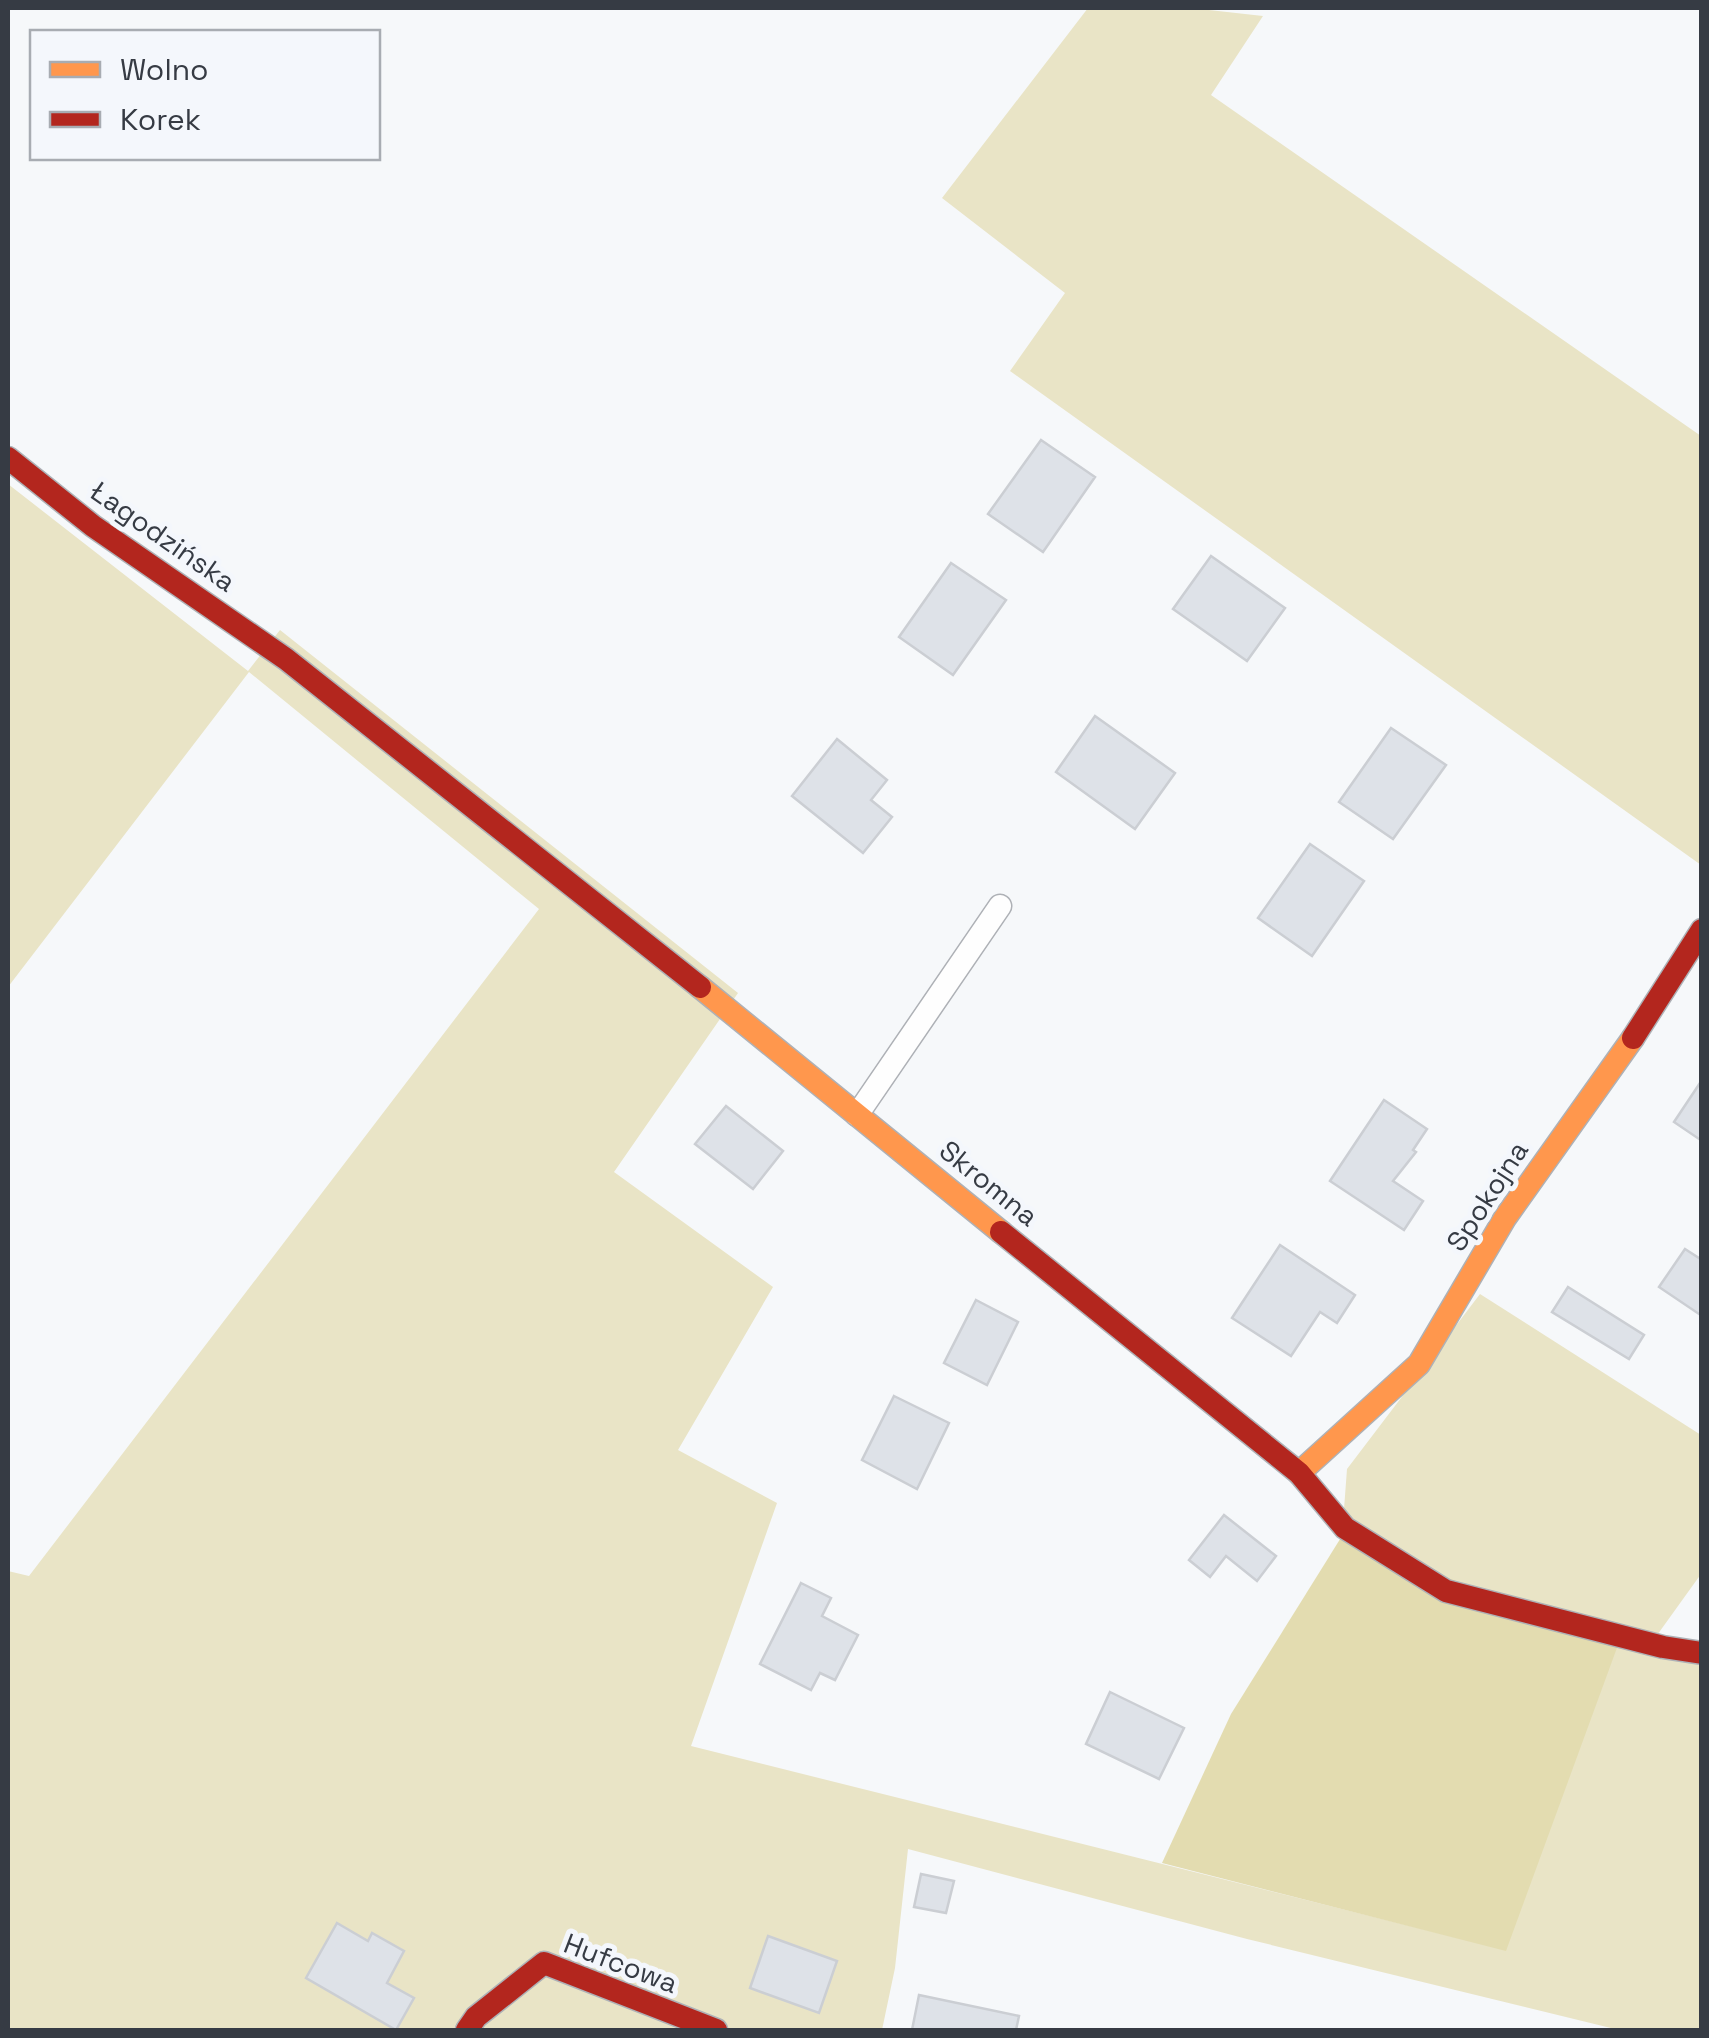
<svg xmlns="http://www.w3.org/2000/svg" width="1709" height="2038" viewBox="0 0 1709 2038" font-family="'Space Grotesk',sans-serif">
	<style>
		.green { fill: #e9e4c6 }
		.forest { fill: #e3dcb0 }
		.building { fill: #dee2e8; stroke: #cbced3; stroke-width: 2.5 }
		.lines { fill: none; stroke-linecap: round; stroke-linejoin: round }
		.lane-casing { stroke: #aeb1b6; stroke-width: 25 }
		.slow-casing { stroke: #aeb1b6; stroke-width: 25 }
		.jam-casing { stroke: #aeb1b6; stroke-width: 25 }
		.lane { stroke: #fefefe; stroke-width: 22 }
		.slow { stroke: #ff974d; stroke-width: 22 }
		.jam { stroke: #b3261e; stroke-width: 22 }
		.labels { text-anchor: middle; stroke-width: 10; stroke-linejoin: round; paint-order: stroke }
		.street-label { font-size: 28px; fill: #363b44; stroke: #f4f7fc }
	</style>
	<rect width="100%" height="100%" fill="#f6f8fa"/>
	<path class="green" d="M 1088,8 L 1191,8 L 1263,16 L 1211,95 L 1701,436 L 1701,865 L 1010,371 L 1065,293 L 942,198 Z
		M 8,484 L 248,671 L 280,630 L 738,993 L 614,1172 L 773,1287 L 678,1450 L 777,1503 L 691,1746 L 1506,1950 L 1342,1536 L 1347,1469 L 1480,1294 L 1701,1435 L 1701,1574 L 1655,1638 L 1701,1648 L 1701,2030 L 1619,2030 L 1247,1939 L 908,1849 L 895,1968 L 882,2030 L 8,2030 L 8,1571 L 29,1576 L 539,909 L 249,672 L 8,987 Z"/>
	<path class="forest" d="M 1342,1536 L 1618,1645 L 1506,1951 L 1162,1863 L 1231,1714 Z"/>
	<path class="building" d="M 1041,440 L 1095,477 L 1043,552 L 988,514 Z
		M 1211,556 L 1285,608 L 1247,661 L 1173,609 Z
		M 951,563 L 1006,600 L 953,675 L 899,637 Z
		M 1095,716 L 1175,773 L 1135,829 L 1056,772 Z
		M 1391,728 L 1446,765 L 1393,839 L 1339,802 Z
		M 837,739 L 887,780 L 871,800 L 892,817 L 863,853 L 792,796 Z
		M 1310,844 L 1364,881 L 1312,956 L 1258,918 Z
		M 1702,1080 L 1702,1141 L 1674,1122 Z
		M 1384,1100 L 1427,1129 L 1413,1150 L 1416,1152 L 1393,1181 L 1423,1201 L 1404,1230 L 1330,1181 Z
		M 726,1106 L 783,1151 L 753,1189 L 695,1144 Z
		M 1280,1245 L 1355,1295 L 1337,1323 L 1320,1312 L 1291,1356 L 1232,1318 Z
		M 1685,1249 L 1702,1260 L 1702,1316 L 1659,1287 Z
		M 1568,1287 L 1644,1335 L 1629,1359 L 1552,1312 Z
		M 976,1300 L 1018,1322 L 987,1385 L 944,1363 Z
		M 894,1396 L 949,1423 L 917,1489 L 862,1460 Z
		M 1224,1515 L 1276,1556 L 1257,1581 L 1226,1556 L 1210,1577 L 1189,1560 Z
		M 801,1583 L 831,1598 L 822,1616 L 858,1635 L 835,1680 L 820,1673 L 811,1690 L 760,1664 Z
		M 1110,1692 L 1184,1728 L 1159,1779 L 1086,1744 Z
		M 921,1874 L 954,1881 L 946,1913 L 914,1907 Z
		M 337,1923 L 368,1941 L 372,1933 L 404,1951 L 387,1983 L 414,1998 L 396,2030 L 306,1978 Z
		M 768,1936 L 837,1961 L 819,2013 L 750,1988 Z
		M 919,1995 L 1019,2016 L 1016,2030 L 912,2030 Z"/>
	<g class="lines">
		<g class="lane-casing">
			<path id="lane" d="M 857,1115 L 1000,906"/>
		</g>
		<g class="slow-casing">
			<path id="slow" d="M 700,987 L 1001,1232
				M 1299,1473 L 1419,1364 L 1505,1218 L 1633,1038"/>
		</g>
		<g class="jam-casing">
			<path id="jam" d="M 8,458 L 93,526 L 286,659 L 700,987
				M 1633,1038 L 1702,930
				M 1001,1232 L 1299,1473 L 1345,1528 L 1446,1591 L 1663,1647 L 1702,1653
				M 467,2030 L 476,2017 L 544,1963 L 716,2030"/>
		</g>
		<use href="#lane" class="lane"/>
		<use href="#slow" class="slow"/>
		<use href="#jam" class="jam"/>
	</g>
	<g class="labels">
		<g class="street-label">
			<text transform="translate(163 536) rotate(35)" y="10">Łagodzińska</text>
			<text transform="translate(989 1183) rotate(39)" y="10">Skromna</text>
			<text transform="translate(1487 1196) rotate(-57)" y="10">Spokojna</text>
			<text transform="translate(621 1963) rotate(21)" y="10">Hufcowa</text>
		</g>
	</g>
	<rect width="1709" height="2038" fill="none" stroke="#363b44" stroke-width="20"/>
	<rect x="30" y="30" width="350" height="130" fill="#f4f7fc" stroke="#a8acb2" stroke-width="2.5"/>
	<rect x="50" y="62" width="50" height="15" fill="#ff974d" stroke="#a8acb2" stroke-width="2.5"/>
	<text x="120" y="80" font-size="30" fill="#363b44">Wolno</text>
	<rect x="50" y="112" width="50" height="15" fill="#b3261e" stroke="#a8acb2" stroke-width="2.5"/>
	<text x="120" y="130" font-size="30" fill="#363b44">Korek</text>
</svg>
